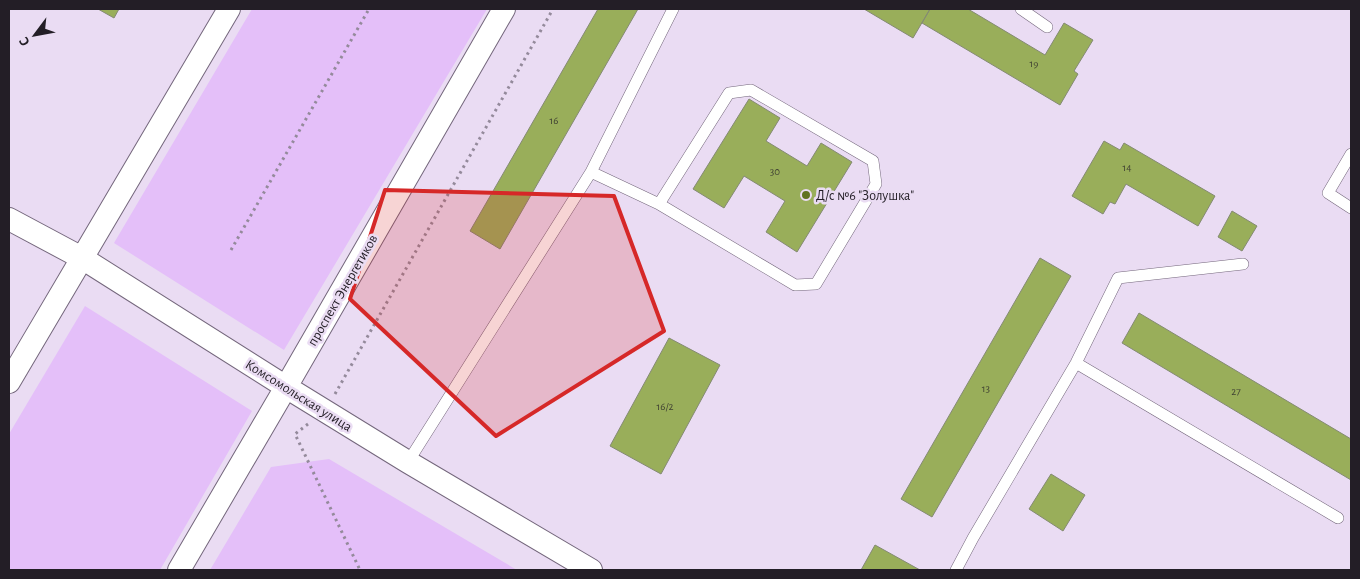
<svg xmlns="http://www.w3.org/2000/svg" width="1360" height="579" viewBox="0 0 1360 579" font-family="'Alegreya Sans',sans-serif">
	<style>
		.green { fill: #e4bff9 }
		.building { fill: #99ae5a; stroke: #848a73 }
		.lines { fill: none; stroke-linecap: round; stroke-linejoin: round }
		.lane-casing { stroke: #74677c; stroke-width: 12 }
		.street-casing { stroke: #74677c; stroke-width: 24 }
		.path { stroke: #948a9b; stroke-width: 3; stroke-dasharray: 2.5 4; stroke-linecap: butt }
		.lane { stroke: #fff; stroke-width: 11 }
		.street { stroke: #fff; stroke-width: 22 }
		.marked { fill: #d62828; fill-opacity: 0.2; stroke: #d62828; stroke-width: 4; stroke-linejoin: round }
		.poi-dot { fill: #617320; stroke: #eadcf3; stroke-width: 2 }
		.labels { text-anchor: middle; stroke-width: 5; stroke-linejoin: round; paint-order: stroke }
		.number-label { font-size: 11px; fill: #404233 }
		.poi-label { font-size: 14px; fill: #231e26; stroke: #eadcf3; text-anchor: start }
		.street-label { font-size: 14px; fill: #231e26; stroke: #eadcf3 }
	</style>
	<rect width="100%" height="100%" fill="#eadcf3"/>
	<path class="green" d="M 252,9 L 487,9 L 284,350 L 114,243 Z
		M 85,306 L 252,411 L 160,570 L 9,570 L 9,434 Z
		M 329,459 L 517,570 L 210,570 L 271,467 Z"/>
	<path class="building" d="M 98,9 L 119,9 L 114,18 Z
		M 598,9 L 638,9 L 500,249 L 470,231 Z
		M 864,9 L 930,9 L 913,38 Z
		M 930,9 L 968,9 L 1045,55 L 1064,23 L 1093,40 L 1074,71 L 1078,74 L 1060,105 L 922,23 Z
		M 749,99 L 780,118 L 766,141 L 807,166 L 821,143 L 852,162 L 797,252 L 766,232 L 785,201 L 744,176 L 724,208 L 693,189 Z
		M 1104,141 L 1120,150 L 1124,143 L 1215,196 L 1198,226 L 1126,184 L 1115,204 L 1110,202 L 1103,214 L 1072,196 Z
		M 1232,211 L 1257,226 L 1242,251 L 1218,237 Z
		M 1040,258 L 1071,276 L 932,517 L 901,499 Z
		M 1139,313 L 1351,439 L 1351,480 L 1122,343 Z
		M 669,338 L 720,365 L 661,474 L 610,446 Z
		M 1051,474 L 1085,495 L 1063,531 L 1029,509 Z
		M 875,545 L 920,570 L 861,570 Z"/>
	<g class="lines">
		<g class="lane-casing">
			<path id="lane" d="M 1021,9 L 1047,27
				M 1351,154 L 1328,193 L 1351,208
				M 591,172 L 659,204 L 729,93 L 751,90 L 873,161 L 876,184 L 816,284 L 795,285 L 659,204
				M 1076,363 L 1338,518
				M 408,462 L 591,172 L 673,9
				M 956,570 L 973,538 L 1076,363 L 1118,278 L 1243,264"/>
		</g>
		<g class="street-casing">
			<path id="street" d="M 9,219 L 82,258 L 286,387 L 408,462 L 591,570
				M 9,382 L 229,9
				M 179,570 L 286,387 L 504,9"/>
		</g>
		<path class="path" d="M 231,250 L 369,9
			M 335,394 L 553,9
			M 308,424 L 295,434 L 360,570"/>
		<use href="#lane" class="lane"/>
		<use href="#street" class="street"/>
	</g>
	<path class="marked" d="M 385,190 L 614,196 L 664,331 L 496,436 L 350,299 Z"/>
	<circle class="poi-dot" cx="806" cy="195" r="5"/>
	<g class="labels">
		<g class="number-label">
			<text x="1034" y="67">19</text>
			<text x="554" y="124">16</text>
			<text x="1127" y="171">14</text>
			<text x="775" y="175">30</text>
			<text x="986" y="392">13</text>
			<text x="1236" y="395">27</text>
			<text x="665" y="410">16/2</text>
		</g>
		<g class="poi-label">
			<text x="816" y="200">Д/с №6 "Золушка"</text>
		</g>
		<g class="street-label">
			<text transform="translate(342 290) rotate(-60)" y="5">проспект Энергетиков</text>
			<text transform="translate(299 395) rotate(32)" y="5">Комсомольская улица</text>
		</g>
	</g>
	<rect width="1360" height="579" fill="none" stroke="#231e26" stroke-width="20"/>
	<g transform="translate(35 35) rotate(238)" stroke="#eadcf3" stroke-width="4" paint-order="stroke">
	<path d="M0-4L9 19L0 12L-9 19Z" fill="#231e26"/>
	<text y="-8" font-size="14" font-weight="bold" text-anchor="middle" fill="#231e26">С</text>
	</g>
</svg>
